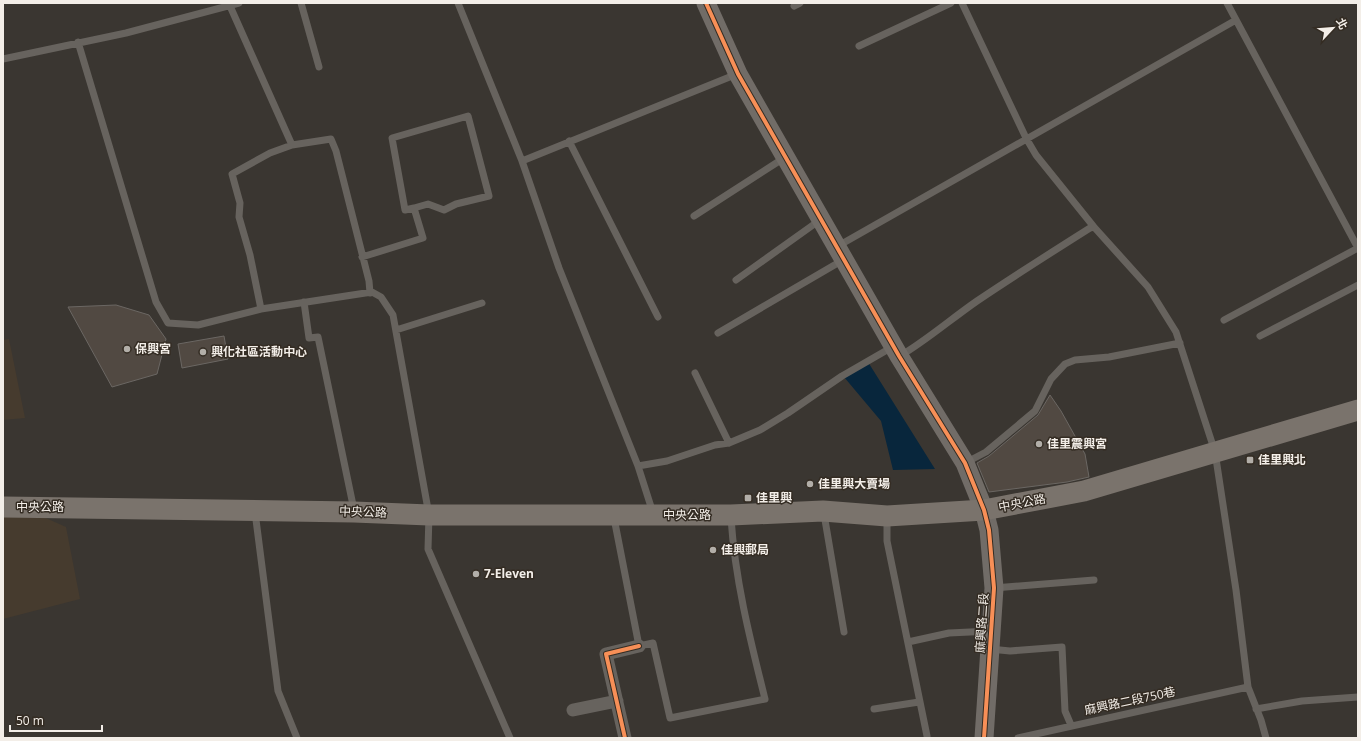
<svg xmlns="http://www.w3.org/2000/svg" width="1361" height="741" viewBox="0 0 1361 741" font-family="'Open Sans','Noto Sans TC',sans-serif">
	<style>
		.built { fill: #463b2e }
		.water { fill: #08263c }
		.building { fill: #514942; stroke: #6b6763 }
		.lines { fill: none; stroke-linecap: round; stroke-linejoin: round }
		.lane { stroke: #67635e; stroke-width: 7 }
		.street { stroke: #67635e; stroke-width: 13 }
		.secondary { stroke: #716c67; stroke-width: 19 }
		.primary { stroke: #7a736c; stroke-width: 21 }
		.cycleway-casing { stroke: #342c23; stroke-width: 6 }
		.cycleway { stroke: #f78f57; stroke-width: 4 }
		.poi-dot { fill: #b2aea8; stroke: #342c23; stroke-width: 1.5 }
		.labels { text-anchor: middle; stroke-width: 3; stroke-linejoin: round; paint-order: stroke }
		.poi-label { font-size: 12px; font-weight: bold; fill: #f3eee8; stroke: #342c23; text-anchor: start }
		.street-label { font-size: 12px; fill: #f3eee8; stroke: #342c23 }
	</style>
	<rect width="100%" height="100%" fill="#3a3631"/>
	<path class="built" d="M 9,339 L 25,418 L 3,420 L 3,340 Z
		M 3,499 L 66,527 L 80,599 L 3,619 Z"/>
	<path class="water" d="M 868,362 L 935,469 L 893,470 L 881,421 L 844,377 Z"/>
	<path class="building" d="M 116,305 L 149,315 L 166,339 L 157,374 L 112,387 L 68,307 Z
		M 224,336 L 228,359 L 182,368 L 178,344 Z
		M 1050,395 L 1061,411 L 1085,454 L 1089,477 L 1067,482 L 989,492 L 977,463 L 989,456 L 1038,415 Z"/>
	<g class="lines">
		<path class="lane" d="M 301,3 L 319,67
			M 458,3 L 522,161 L 559,268 L 638,466 L 653,513
			M 962,3 L 1026,138 L 1036,155 L 1094,227 L 1148,287 L 1176,332 L 1215,452 L 1236,590 L 1248,687 L 1261,720 L 1266,738
			M 1227,3 L 1358,248
			M 230,6 L 292,145 L 331,139 L 336,151 L 369,281 L 370,293
			M 794,6 L 800,3
			M 78,42 L 156,302 L 168,323 L 198,325 L 261,309 L 372,292 L 381,297 L 393,315 L 429,515 L 428,549 L 510,738
			M 859,46 L 951,3
			M 3,59 L 126,33 L 239,3
			M 569,141 L 658,317
			M 522,161 L 737,74
			M 694,216 L 784,158
			M 838,246 L 1236,20
			M 362,257 L 423,238 L 414,208 L 405,210 L 392,138 L 468,116 L 489,196 L 456,204 L 444,210 L 428,204 L 414,208
			M 736,280 L 820,220
			M 304,302 L 309,338 L 318,337 L 354,510
			M 261,309 L 250,255 L 239,217 L 240,203 L 232,174 L 270,153 L 292,145
			M 1224,320 L 1358,248
			M 396,330 L 482,303
			M 718,333 L 843,260
			M 1260,336 L 1358,285
			M 900,356 C 927,340 951,319 977,301 C 1014,276 1052,252 1090,228 L 1094,227
			M 695,373 L 729,443
			M 965,463 L 986,452 L 1035,411 L 1051,379 L 1065,364 L 1075,360 L 1109,357 L 1180,343
			M 638,466 L 667,461 L 715,445 L 729,443 L 760,430 L 788,413 L 842,376 L 894,346
			M 255,512 L 278,691 L 297,738
			M 824,514 L 844,632
			M 614,518 L 639,646 L 653,643 L 670,718 L 765,699 C 750,639 735,580 731,518
			M 887,518 L 887,541 L 927,736
			M 994,588 L 1094,580
			M 908,642 L 949,633 L 991,631
			M 990,649 L 1010,651 L 1062,647 L 1065,711 L 1071,725
			M 874,709 L 919,702
			M 1256,709 L 1302,701 L 1358,697
			M 1018,738 L 1248,687"/>
		<path class="street" d="M 573,710 L 617,701
			M 625,738 L 606,654 L 639,646"/>
		<path class="secondary" d="M 706,3 L 738,74 L 899,356 L 965,463 L 984,510 L 989,530 L 994,588 L 984,738"/>
		<path class="primary" d="M 3,507 L 354,512 L 429,515 L 731,515 L 823,511 L 887,516 L 984,510 L 1084,491 L 1358,410"/>
		<g class="cycleway-casing">
			<path id="cycleway" d="M 706,3 L 738,74 L 899,356 L 965,463 L 984,510 L 989,530 L 994,588 L 984,738
				M 625,738 L 606,654 L 639,646"/>
		</g>
		<use href="#cycleway" class="cycleway"/>
	</g>
	<g class="poi-dot">
		<circle cx="127" cy="349" r="4"/>
		<circle cx="203" cy="352" r="4"/>
		<circle cx="1039" cy="444" r="4"/>
		<rect x="1246" y="456" width="8" height="8" rx="2"/>
		<circle cx="810" cy="484" r="4"/>
		<rect x="744" y="494" width="8" height="8" rx="2"/>
		<circle cx="713" cy="550" r="4"/>
		<circle cx="476" cy="574" r="4"/>
	</g>
	<g class="labels">
		<g class="poi-label">
			<text x="135" y="353">保興宮</text>
			<text x="211" y="356">興化社區活動中心</text>
			<text x="1047" y="448">佳里震興宮</text>
			<text x="1258" y="464">佳里興北</text>
			<text x="818" y="488">佳里興大賣場</text>
			<text x="756" y="502">佳里興</text>
			<text x="721" y="554">佳興郵局</text>
			<text x="484" y="578">7-Eleven</text>
		</g>
		<g class="street-label">
			<text transform="translate(1022 503) rotate(-11)" y="4">中央公路</text>
			<text x="40" y="511">中央公路</text>
			<text transform="translate(363 512) rotate(2)" y="4">中央公路</text>
			<text x="687" y="519">中央公路</text>
			<text transform="translate(982 623) rotate(-86)" y="4">麻興路二段</text>
			<text transform="translate(1130 701) rotate(-12)" y="4">麻興路二段750巷</text>
		</g>
	</g>
	<rect width="1361" height="741" fill="none" stroke="#f3eee8" stroke-width="8"/>
	<g transform="translate(1333 28) rotate(64)" stroke="#342c23" stroke-width="3" paint-order="stroke">
	<path d="M0-3L7 15L0 10L-7 15Z" fill="#f3eee8"/>
	<text y="-6" font-size="11" font-weight="bold" text-anchor="middle" fill="#f3eee8">北</text>
	</g>
	<path d="M10 725v6h92v-6" fill="none" stroke="#f3eee8" stroke-width="2"/>
	<text x="16" y="725" font-size="12" fill="#f3eee8" stroke="#342c23" stroke-width="3" paint-order="stroke">50 m</text>
</svg>
